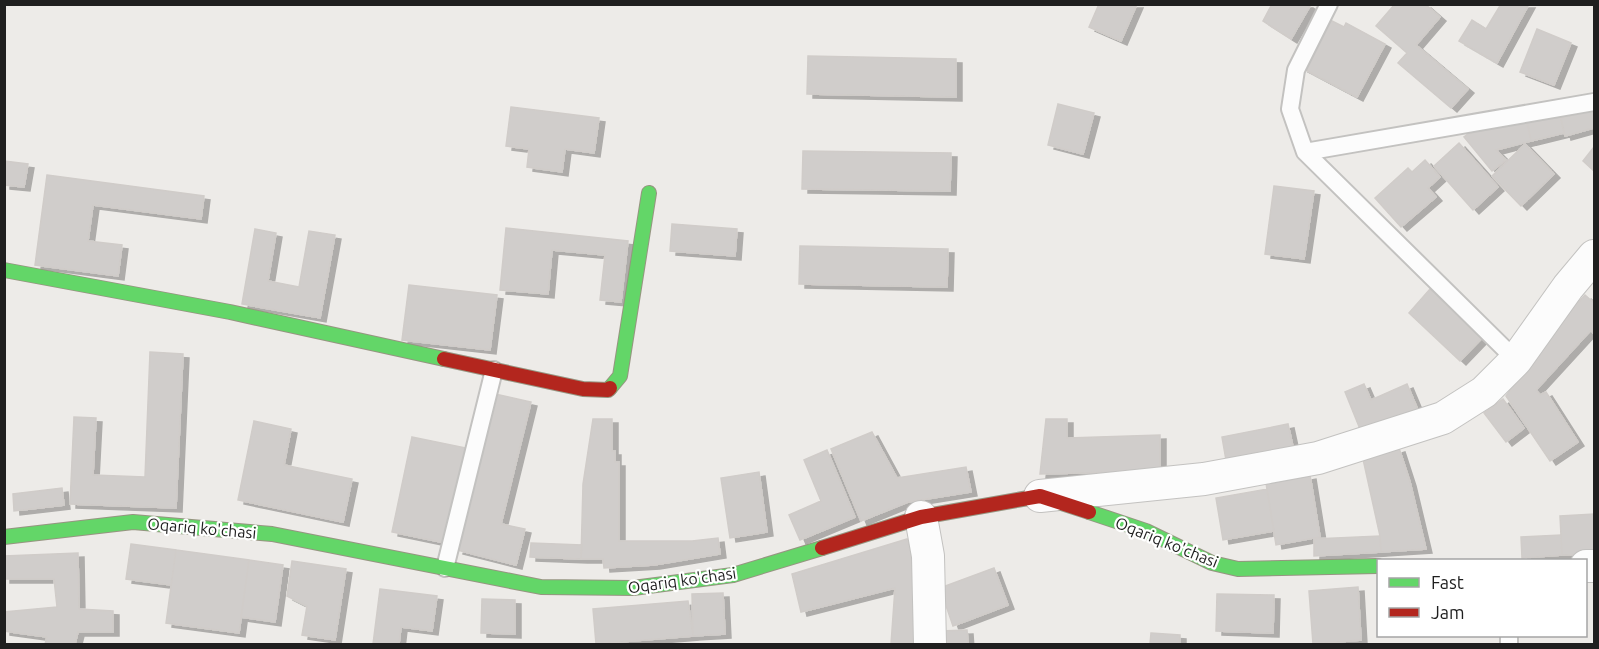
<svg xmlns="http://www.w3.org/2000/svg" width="1599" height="649" viewBox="0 0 1599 649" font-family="Ubuntu,sans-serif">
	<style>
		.building { fill: #d0cdcb; stroke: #d0ccc9; stroke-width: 1.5; filter: url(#shadow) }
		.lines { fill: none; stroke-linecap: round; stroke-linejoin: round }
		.lane-casing { stroke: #c3c2c0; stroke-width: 20 }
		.street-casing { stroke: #c3c2c0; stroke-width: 34 }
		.fast-casing { stroke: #969581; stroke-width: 16 }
		.jam-casing { stroke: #969581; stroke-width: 16 }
		.lane { stroke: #fcfcfc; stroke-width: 16 }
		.street { stroke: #fcfcfc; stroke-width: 32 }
		.fast { stroke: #63d668; stroke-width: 14 }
		.jam { stroke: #b3261e; stroke-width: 14 }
		.labels { text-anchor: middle; stroke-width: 4.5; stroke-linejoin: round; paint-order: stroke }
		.street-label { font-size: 16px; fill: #1f1f1f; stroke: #fff }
	</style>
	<defs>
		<filter id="shadow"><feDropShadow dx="6" dy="4" stdDeviation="0" flood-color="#0004"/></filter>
	</defs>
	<rect width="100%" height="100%" fill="#edebe8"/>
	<path class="building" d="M 1099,4 L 1137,4 L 1121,41 L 1089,27 Z
		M 1272,4 L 1307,4 L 1310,6 L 1291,39 L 1263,21 Z
		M 1395,4 L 1425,4 L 1440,17 L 1416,45 L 1468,89 L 1451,108 L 1398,63 L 1407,53 L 1376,26 Z
		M 1501,4 L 1529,4 L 1497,63 L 1459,41 L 1472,20 L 1486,29 Z
		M 1328,19 L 1344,27 L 1346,23 L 1385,44 L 1357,97 L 1302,68 Z
		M 1537,29 L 1571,43 L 1554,85 L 1520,72 Z
		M 808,56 L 956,59 L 956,97 L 807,94 Z
		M 1058,104 L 1094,113 L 1083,154 L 1048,145 Z
		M 511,107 L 599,118 L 594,153 L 565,149 L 562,172 L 527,167 L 529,149 L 506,146 Z
		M 1594,110 L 1594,128 L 1565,136 L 1561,118 Z
		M 1560,115 L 1564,133 L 1531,141 L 1527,123 Z
		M 1527,121 L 1531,141 L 1496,150 L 1506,160 L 1492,171 L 1464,137 L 1468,134 L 1484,129 Z
		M 1459,143 L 1498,187 L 1473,210 L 1434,166 Z
		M 1525,144 L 1554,174 L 1521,206 L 1492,176 Z
		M 1594,147 L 1594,171 L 1583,161 Z
		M 803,151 L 951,153 L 950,191 L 802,189 Z
		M 1425,160 L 1440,177 L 1428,188 L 1436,197 L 1401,227 L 1375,198 L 1408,168 L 1412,172 Z
		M 4,161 L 28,164 L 24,187 L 4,185 Z
		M 47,175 L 204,196 L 201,219 L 93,205 L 88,241 L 122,245 L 118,276 L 35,265 Z
		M 1274,186 L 1314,191 L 1304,259 L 1265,254 Z
		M 672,224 L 737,229 L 735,256 L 670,251 Z
		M 506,228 L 628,241 L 621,302 L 600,300 L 605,255 L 552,250 L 548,294 L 500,290 Z
		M 255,229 L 276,233 L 268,281 L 299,287 L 309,231 L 335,235 L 320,318 L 242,304 Z
		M 800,246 L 948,249 L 947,287 L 799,284 Z
		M 409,285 L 497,295 L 490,350 L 402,340 Z
		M 1430,289 L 1482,338 L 1460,361 L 1409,313 Z
		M 1585,295 L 1594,303 L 1594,334 L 1591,330 L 1536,390 L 1540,395 L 1546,392 L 1578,442 L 1550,461 L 1506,396 L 1554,328 Z
		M 150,352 L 183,354 L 176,508 L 70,504 L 74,417 L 96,418 L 93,475 L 145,477 Z
		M 1364,384 L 1371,400 L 1407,384 L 1418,410 L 1362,434 L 1345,392 Z
		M 495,394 L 531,402 L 501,524 L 525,529 L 516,565 L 457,550 Z
		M 1503,399 L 1524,428 L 1506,442 L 1484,413 Z
		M 593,419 L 612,419 L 612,451 L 615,451 L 615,462 L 619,462 L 619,541 L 692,541 L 718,538 L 720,554 L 654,565 L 604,568 L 603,559 L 581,559 L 583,484 Z
		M 1046,419 L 1067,419 L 1067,438 L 1160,435 L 1160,471 L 1040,474 Z
		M 254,421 L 291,429 L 284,465 L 352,479 L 343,522 L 238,500 Z
		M 1288,424 L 1293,447 L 1226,460 L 1222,437 Z
		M 872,432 L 897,478 L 966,467 L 971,492 L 908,502 L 861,521 L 831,449 Z
		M 412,437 L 466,448 L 446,543 L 392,532 Z
		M 1399,448 L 1410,482 L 1426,549 L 1381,552 L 1380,536 L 1363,459 Z
		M 827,450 L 855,517 L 800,540 L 789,515 L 821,501 L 804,460 Z
		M 759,472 L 767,532 L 730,538 L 721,478 Z
		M 1310,475 L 1320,537 L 1276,545 L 1266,483 Z
		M 62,488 L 64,505 L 14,511 L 13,494 Z
		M 1267,489 L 1274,531 L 1223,540 L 1216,498 Z
		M 1594,514 L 1594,554 L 1562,555 L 1560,516 Z
		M 1561,535 L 1562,555 L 1522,558 L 1521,537 Z
		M 1380,536 L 1381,552 L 1314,556 L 1314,539 Z
		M 907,539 L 920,578 L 919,644 L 891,644 L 895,588 L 801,612 L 792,574 Z
		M 531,543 L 582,545 L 581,559 L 530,557 Z
		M 131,544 L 176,550 L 171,585 L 126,579 Z
		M 176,550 L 249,560 L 239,633 L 166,623 Z
		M 78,553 L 79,609 L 113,611 L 113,632 L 78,632 L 75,644 L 45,644 L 47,637 L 4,631 L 4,612 L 57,607 L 54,579 L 4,579 L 4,556 Z
		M 249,560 L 283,565 L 275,622 L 241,617 Z
		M 292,561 L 346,569 L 335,640 L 302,635 L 307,606 L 287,596 Z
		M 994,568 L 1008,605 L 953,626 L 940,588 Z
		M 1358,587 L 1361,640 L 1313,644 L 1309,591 Z
		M 380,589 L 437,596 L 432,631 L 401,627 L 399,644 L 373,644 Z
		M 723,593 L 725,634 L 693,636 L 692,594 Z
		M 1217,594 L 1274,595 L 1273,633 L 1216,631 Z
		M 482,599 L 515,600 L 515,634 L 481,633 Z
		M 688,601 L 693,636 L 596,644 L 593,609 Z
		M 967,630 L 968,644 L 941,644 L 940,631 Z
		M 1151,633 L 1180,635 L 1180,644 L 1150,644 Z"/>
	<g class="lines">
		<g class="lane-casing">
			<path id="lane" d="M 1329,4 L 1296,70 L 1290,109 L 1305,152 L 1516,360
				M 1305,152 L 1594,102
				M 445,568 L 494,370
				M 1509,636 L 1509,644"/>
		</g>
		<g class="street-casing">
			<path id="street" d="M 1040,496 L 1204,479 L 1318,458 L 1443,418 L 1484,392 L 1516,360 L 1568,287 L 1594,256
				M 921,517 L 928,556 L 930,644
				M 1586,566 L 1594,566"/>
		</g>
		<g class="fast-casing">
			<path id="fast" d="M 4,270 L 230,312 L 444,359
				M 610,388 L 620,376 L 649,193
				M 1089,512 L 1146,531 L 1212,563 L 1238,569 L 1378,566
				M 4,537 L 133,522 L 272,534 L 541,587 L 633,588 L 733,575 L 822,548"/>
		</g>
		<g class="jam-casing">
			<path id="jam" d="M 444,359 L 583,389 L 608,390 L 610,388
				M 822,548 L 921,517 L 1040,496 L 1089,512"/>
		</g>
		<use href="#lane" class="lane"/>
		<use href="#street" class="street"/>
		<use href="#fast" class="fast"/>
		<use href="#jam" class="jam"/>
	</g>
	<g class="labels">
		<g class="street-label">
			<text transform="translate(202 528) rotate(5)" y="6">Oqariq ko'chasi</text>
			<text transform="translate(1167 542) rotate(22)" y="6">Oqariq ko'chasi</text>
			<text transform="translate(682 580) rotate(-8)" y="6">Oqariq ko'chasi</text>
		</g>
	</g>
	<rect width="1599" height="649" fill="none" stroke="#1f1f1f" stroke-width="12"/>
	<rect x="1377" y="559" width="210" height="78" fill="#ffffff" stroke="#a5a5a5" stroke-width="1.5"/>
	<rect x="1389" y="578" width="30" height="9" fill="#63d668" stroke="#a5a5a5" stroke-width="1.5"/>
	<text x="1431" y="589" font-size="18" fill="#1f1f1f">Fast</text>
	<rect x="1389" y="608" width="30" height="9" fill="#b3261e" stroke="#a5a5a5" stroke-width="1.5"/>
	<text x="1431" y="619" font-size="18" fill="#1f1f1f">Jam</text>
</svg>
